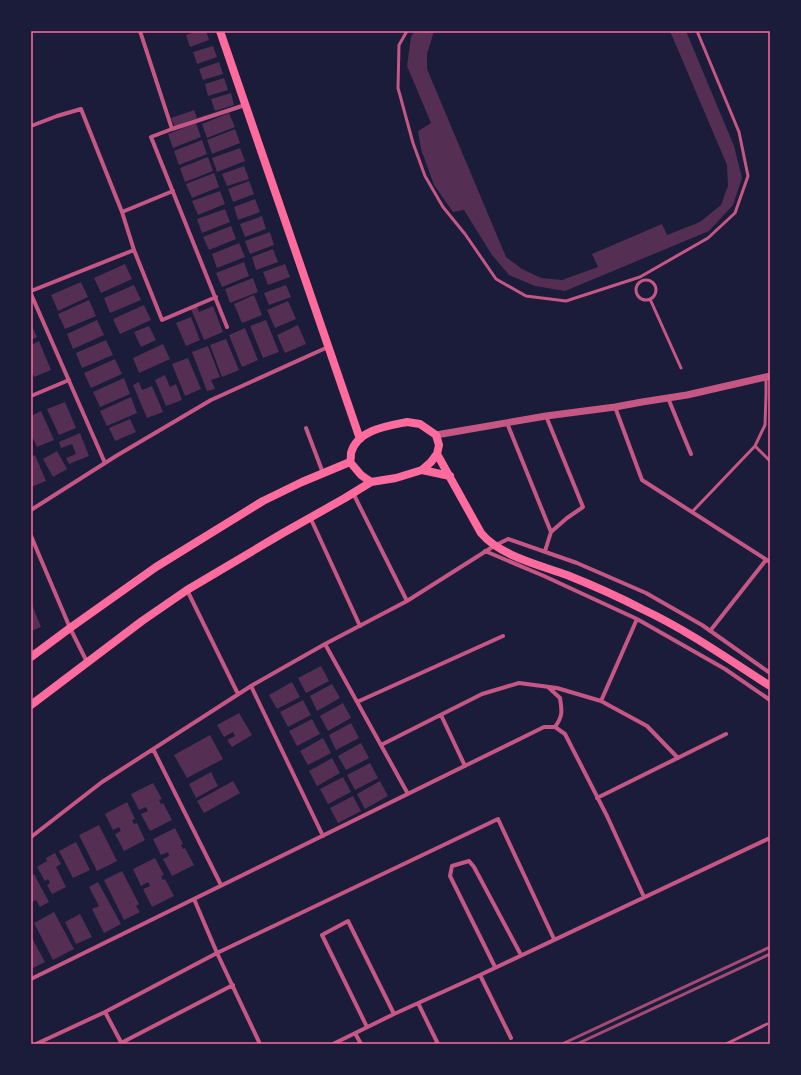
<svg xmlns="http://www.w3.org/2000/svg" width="801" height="1075" viewBox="0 0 801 1075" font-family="'Source Serif 4',serif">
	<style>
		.building { fill: #542f53 }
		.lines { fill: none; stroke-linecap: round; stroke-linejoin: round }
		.service { stroke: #c65784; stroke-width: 3 }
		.minor { stroke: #c65784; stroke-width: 4 }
		.tertiary { stroke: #c65784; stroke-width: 7 }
		.secondary { stroke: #ff6b9d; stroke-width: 8 }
		.rail { stroke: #a44b75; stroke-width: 3 }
		.neatline { fill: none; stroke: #ff6b9d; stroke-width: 1.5 }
	</style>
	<rect width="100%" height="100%" fill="#1b1b3a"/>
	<path class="building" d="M 198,31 L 206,31 L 209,40 L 190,47 L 186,35 Z
		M 414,31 L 434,31 L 427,54 L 427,69 L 506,257 L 522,269 L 541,278 L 562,280 L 598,267 L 592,254 L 662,224 L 667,235 L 700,222 L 721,205 L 728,186 L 727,165 L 670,31 L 686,31 L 734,146 L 742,178 L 733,205 L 709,231 L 565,291 L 535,286 L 509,275 L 492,255 L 464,210 L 453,212 L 434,185 L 421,149 L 418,131 L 431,123 L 407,66 L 411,37 Z
		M 213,46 L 217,57 L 197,64 L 193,52 Z
		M 219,62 L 223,74 L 203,80 L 199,69 Z
		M 224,78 L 228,90 L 208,96 L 205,84 Z
		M 231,93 L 234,105 L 215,111 L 211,99 Z
		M 194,110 L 197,118 L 175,127 L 171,118 Z
		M 229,113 L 235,127 L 207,138 L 202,124 Z
		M 196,123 L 201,137 L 173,148 L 168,134 Z
		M 235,129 L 240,143 L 212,154 L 207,140 Z
		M 202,140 L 207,154 L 179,165 L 174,151 Z
		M 240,148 L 245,161 L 217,172 L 212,158 Z
		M 208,157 L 213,171 L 185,182 L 180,168 Z
		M 244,166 L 249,179 L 227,186 L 222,174 Z
		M 214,173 L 219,187 L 192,198 L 186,184 Z
		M 249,181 L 254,194 L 233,202 L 228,189 Z
		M 220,191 L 225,204 L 198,215 L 192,201 Z
		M 255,199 L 260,212 L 238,220 L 234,207 Z
		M 225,209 L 230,222 L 202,233 L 197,219 Z
		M 262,216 L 266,229 L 245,237 L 240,224 Z
		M 231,226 L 236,239 L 209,250 L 203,237 Z
		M 270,232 L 274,245 L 250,254 L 245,241 Z
		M 239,243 L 245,257 L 217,268 L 212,254 Z
		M 273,249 L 278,262 L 256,270 L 252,257 Z
		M 244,262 L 249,276 L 222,287 L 216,273 Z
		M 125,264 L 132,279 L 101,293 L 94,278 Z
		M 285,264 L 290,277 L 268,285 L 263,272 Z
		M 253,278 L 258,292 L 230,303 L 225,289 Z
		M 81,282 L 88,297 L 58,311 L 51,295 Z
		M 134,285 L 141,300 L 110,313 L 104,298 Z
		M 286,285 L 291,297 L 269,305 L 264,293 Z
		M 254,295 L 262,315 L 242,323 L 234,304 Z
		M 89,300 L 96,316 L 65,329 L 58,314 Z
		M 288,301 L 296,319 L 275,328 L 267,310 Z
		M 144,305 L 151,320 L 120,334 L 113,319 Z
		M 197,306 L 199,312 L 213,306 L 223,332 L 204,340 L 191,309 Z
		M 191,317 L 200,340 L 186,346 L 176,323 Z
		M 97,320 L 104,335 L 73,349 L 67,334 Z
		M 266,320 L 279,352 L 263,358 L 250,326 Z
		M 31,324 L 37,337 L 31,340 Z
		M 298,325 L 306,344 L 285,353 L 277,335 Z
		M 149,326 L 156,340 L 141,347 L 134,332 Z
		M 245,328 L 258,360 L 242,367 L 229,335 Z
		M 226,339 L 239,370 L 222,377 L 210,345 Z
		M 106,340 L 113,355 L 82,368 L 76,353 Z
		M 39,341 L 51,370 L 34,377 L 31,370 L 31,345 Z
		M 163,344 L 170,359 L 139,373 L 133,358 Z
		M 208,346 L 220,377 L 211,380 L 215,389 L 207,391 L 192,352 Z
		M 188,358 L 201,389 L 185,396 L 172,364 Z
		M 115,359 L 122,374 L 91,388 L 84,373 Z
		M 165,375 L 170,387 L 176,384 L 182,400 L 166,406 L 155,380 Z
		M 124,378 L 130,394 L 100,407 L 93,392 Z
		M 139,382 L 142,390 L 152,386 L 163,412 L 147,418 L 133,385 Z
		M 131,397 L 137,413 L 107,426 L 100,411 Z
		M 65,402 L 76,428 L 59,435 L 47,409 Z
		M 41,411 L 54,440 L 37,447 L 31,434 L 31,416 Z
		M 130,419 L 136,432 L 115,441 L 109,428 Z
		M 80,433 L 89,456 L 69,464 L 66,458 L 76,454 L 72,444 L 61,448 L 59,442 Z
		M 57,451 L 67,469 L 53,477 L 43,459 Z
		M 35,455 L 46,481 L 31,487 L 31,457 Z
		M 31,602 L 41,627 L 31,631 Z
		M 321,666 L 329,681 L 306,693 L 298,678 Z
		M 292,682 L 300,697 L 277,709 L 269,695 Z
		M 332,684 L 340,698 L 317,711 L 310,696 Z
		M 303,700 L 311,715 L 288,727 L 280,712 Z
		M 343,703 L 351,718 L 328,731 L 320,716 Z
		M 239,713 L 252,735 L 232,747 L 227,740 L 235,736 L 233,732 L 224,737 L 217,725 Z
		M 312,719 L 320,734 L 297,746 L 289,731 Z
		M 351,723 L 359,738 L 336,750 L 329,735 Z
		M 210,735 L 223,759 L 187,778 L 174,755 Z
		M 323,738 L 331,753 L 308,765 L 300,751 Z
		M 361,743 L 369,758 L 346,770 L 338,756 Z
		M 332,758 L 340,773 L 317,786 L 309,771 Z
		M 370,763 L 378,778 L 355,790 L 347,775 Z
		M 211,772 L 218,786 L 196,798 L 189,784 Z
		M 343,777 L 351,792 L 328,804 L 320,789 Z
		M 233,781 L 240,793 L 204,813 L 197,801 Z
		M 380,781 L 388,796 L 365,809 L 357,794 Z
		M 153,783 L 162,799 L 159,800 L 161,804 L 163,803 L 172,820 L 150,831 L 141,814 L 148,811 L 146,807 L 139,810 L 131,794 Z
		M 353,796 L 361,811 L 338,823 L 330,808 Z
		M 127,802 L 135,819 L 132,820 L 134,824 L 137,823 L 145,840 L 124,851 L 115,834 L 121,831 L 119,827 L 113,830 L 105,814 Z
		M 99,825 L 117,861 L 97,871 L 79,835 Z
		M 175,828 L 183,844 L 181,845 L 183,849 L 185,848 L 194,865 L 172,876 L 163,859 L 169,856 L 168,852 L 161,855 L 153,839 Z
		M 76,842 L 90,870 L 73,878 L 59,851 Z
		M 55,853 L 61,864 L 56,867 L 66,887 L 52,894 L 47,885 L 50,883 L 48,879 L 45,881 L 37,867 L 47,861 L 46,858 Z
		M 155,858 L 164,875 L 161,876 L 163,880 L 165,879 L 174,896 L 152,907 L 143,889 L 150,886 L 148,882 L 141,886 L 133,869 Z
		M 122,871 L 139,904 L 136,906 L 140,912 L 124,920 L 104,880 Z
		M 34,874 L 49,902 L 40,907 L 36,900 L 31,902 L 31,876 Z
		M 98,882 L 121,924 L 104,933 L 92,909 L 99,906 L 89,887 Z
		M 54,912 L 74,949 L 53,960 L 34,923 Z
		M 80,914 L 92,937 L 76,944 L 65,922 Z
		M 31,936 L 45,962 L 31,969 Z"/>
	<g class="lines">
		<path class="service" d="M 407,31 L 399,45 L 398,88 L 413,143 L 425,176 L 443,207 L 465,234 L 496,279 L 526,296 L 566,301 L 640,277 L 708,238 L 735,213 L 748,176 L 739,132 L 697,31
			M636 290a10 10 0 1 1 20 0a10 10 0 1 1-20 0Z
			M 650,299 L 681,368
			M 755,446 L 770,461
			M 692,512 L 755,446 L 765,425 L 766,394 L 766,377
			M 726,1044 L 767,1024"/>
		<path class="minor" d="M 140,31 L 172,129 L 151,137 L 227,327
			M 31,126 L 57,116 L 81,109 L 122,212
			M 172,129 L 245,105
			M 173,191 L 122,212 L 134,250 L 162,320 L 216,297
			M 31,291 L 134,250
			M 31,294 L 105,463
			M 31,396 L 69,380
			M 668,398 L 691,454
			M 615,407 L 642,480 L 770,562
			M 507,423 L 551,532
			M 306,428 L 323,473
			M 353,493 L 407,601
			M 31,510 L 116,456 L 211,400 L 328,347
			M 310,517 L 360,626
			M 31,536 L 70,628 L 87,662
			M 485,551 L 544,576 L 637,619 L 725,669 L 770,700
			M 545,551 L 551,532 L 567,518 L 583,507 L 546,416
			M 187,590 L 238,694
			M 710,631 L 766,560
			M 325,644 L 408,794
			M 251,686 L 323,836
			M 548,687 L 560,698 C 562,711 563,716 555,727
			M 601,701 L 637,619
			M 357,702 L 503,636
			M 441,715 L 465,766
			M 381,745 L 482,694 L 519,683 L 557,688 L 601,701 L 647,726 L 678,758
			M 153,749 L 221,885
			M 597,798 L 726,734
			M 31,837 L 102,782 L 251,686 L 325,644 L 407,601 L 494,546 L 508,539 L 577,563 L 646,593 L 702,625 L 770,673
			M 194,899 L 217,953 L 260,1044
			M 495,967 L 450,876 L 452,866 L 469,861 L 474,867 L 521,955
			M 480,975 L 511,1038
			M 31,979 L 544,727 L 555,727 L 565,734 L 607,816 L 644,897
			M 418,1003 L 438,1044
			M 105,1012 L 122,1044
			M 367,1027 L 322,935 L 348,921 L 394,1014
			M 355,1033 L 361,1044
			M 121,1043 L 233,985
			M 36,1044 L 105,1012 L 217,953 L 498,819 L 554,939
			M 333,1044 L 394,1014 L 480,975 L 770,838"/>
		<path class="tertiary" d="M 436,435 L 546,416 L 615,407 L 642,402 L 687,395 L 770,376"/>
		<path class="secondary" d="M 220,31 L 360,439
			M 407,422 L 420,424 L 436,435 L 439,445 L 437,454 L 431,462 L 422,470 L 396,478 L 371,482 L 361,475 L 350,462 C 351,459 351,456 351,453 C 357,430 387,426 407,422 Z
			M 437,454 L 481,533 C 500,556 540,565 567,575 C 592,585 619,597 642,609 C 687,630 728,659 770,686
			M 422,470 L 450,476
			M 31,657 L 70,628 L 156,567 L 263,501 L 302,482 L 350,462
			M 31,705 L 142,621 L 187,590 L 283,533 L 345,498 L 371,482"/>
		<path class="rail" d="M 562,1044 L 770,947
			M 577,1044 L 770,954"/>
	</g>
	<rect width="801" height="1075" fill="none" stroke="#1b1b3a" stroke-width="64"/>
	<rect x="32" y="32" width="737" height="1011" class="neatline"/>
</svg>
